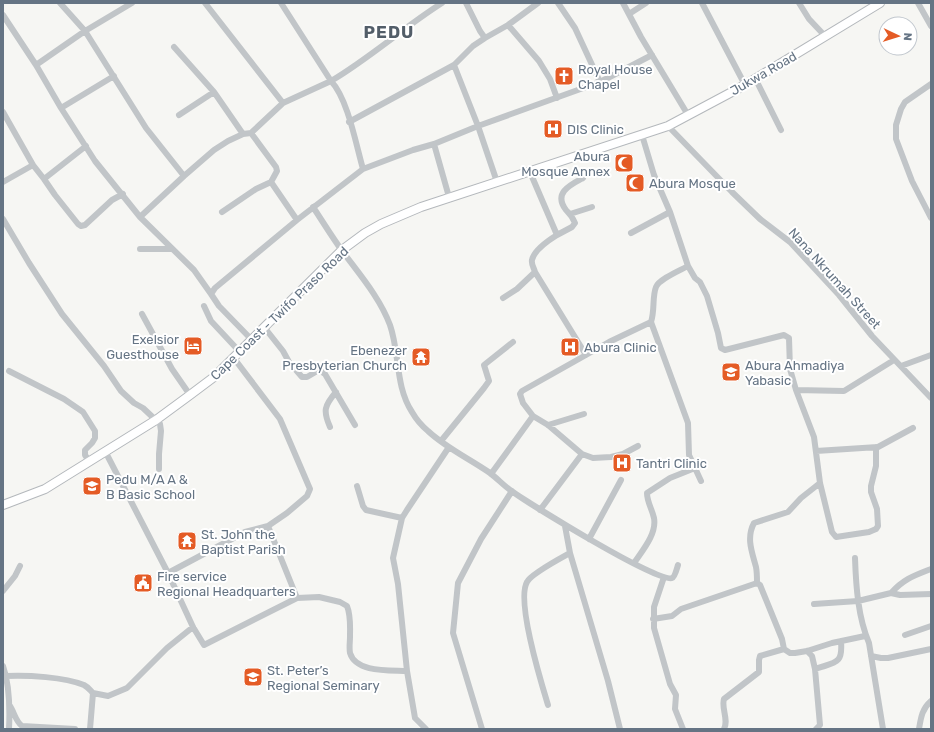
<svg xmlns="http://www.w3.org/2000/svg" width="934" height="732" viewBox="0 0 934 732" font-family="Rubik,sans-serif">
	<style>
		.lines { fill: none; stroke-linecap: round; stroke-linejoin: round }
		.major-casing { stroke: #b4b8bc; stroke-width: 10 }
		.minor { stroke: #c1c5c8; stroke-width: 6 }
		.major { stroke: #fff; stroke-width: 8 }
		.labels { text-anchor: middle; stroke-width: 4; stroke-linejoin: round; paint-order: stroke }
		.poi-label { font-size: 13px; fill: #657484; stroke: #fff; text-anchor: start }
		.street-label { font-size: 13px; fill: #657484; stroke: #fff }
		.district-label { font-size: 17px; font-weight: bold; letter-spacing: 1px; fill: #535e69; stroke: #fff }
	</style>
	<rect width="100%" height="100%" fill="#f6f6f3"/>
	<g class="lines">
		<g class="major-casing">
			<path id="major" d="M 3,505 L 45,489 L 156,420 L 190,395 L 214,377 L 342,250 L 365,233 L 381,224 L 421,207 L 668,126 L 745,85 L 880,3"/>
		</g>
		<path class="minor" d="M 60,3 L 85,31 L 146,128 L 184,176
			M 205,3 L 283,103
			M 281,3 L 331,81 C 370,58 404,27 442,3
			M 558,3 L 575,28 L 600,82
			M 623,3 L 641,37 L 688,115
			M 702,3 L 745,85
			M 799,3 L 809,19 L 825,36
			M 918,3 L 931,26
			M 629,14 L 646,3
			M 3,15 L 36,65 L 61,108 L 95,161 L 140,217 L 194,270 L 211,294
			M 508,25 L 539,61 L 550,79 L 557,98
			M 485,38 L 508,25 L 538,3
			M 174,47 L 214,92
			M 36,65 L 85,31 L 132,3
			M 454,65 L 478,126 L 600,82 L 652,55
			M 755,78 L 781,130
			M 931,84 L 905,102 L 901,109 L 896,125 L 896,139 L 912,181 L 931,218
			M 61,108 L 114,76
			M 3,112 L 33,165 L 44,179 L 86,146
			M 179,115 L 214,92 L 243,134
			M 349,122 L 454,65 L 473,46 L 485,38 L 480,31 L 466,3
			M 668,126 L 732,192 L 760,219 L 790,242 L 839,295 L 872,336 L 931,398
			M 251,133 L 276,167 L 277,171 L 271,182
			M 642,135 L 654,175 L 670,212 L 688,266 L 695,278 L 700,282 L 707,296 L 718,333 L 721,348 L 725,350 L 784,335 L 789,338 L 790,369 L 796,390
			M 434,144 L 478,126 L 497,182
			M 530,172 L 557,235 C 549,240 534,250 532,260 C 531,264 534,268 535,272 L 586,355
			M 44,179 L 55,195 L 78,224 L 81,226 L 85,225 L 112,200 L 123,194
			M 3,182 L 33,165
			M 313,207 C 323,222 332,237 343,252 C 360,275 380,298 390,325 C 400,354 395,386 412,412 C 416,419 422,426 428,431 C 446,448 470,459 490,473 C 498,479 505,487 513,492 C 530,504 659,584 672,578 C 675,577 677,568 678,565
			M 222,212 L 256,189 L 271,182 L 297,220 L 363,169 L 413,150 L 434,144 L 449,197
			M 570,214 L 592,207
			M 140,217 L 184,176 L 214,150 L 228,141 L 243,134 L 251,133 L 283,103 L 331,81 C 348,99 356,145 363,169
			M 3,219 L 29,263 L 62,314 L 104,366 L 121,391 L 134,403 L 143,408 L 160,424 L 161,431 L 159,454 L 159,469
			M 631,233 L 670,212
			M 557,235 L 572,227 L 575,223 C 573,218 570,214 566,210 C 553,193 570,185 583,178
			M 140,249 L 172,249
			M 503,298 L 517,289 L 535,272
			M 204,306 L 211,321 L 239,351
			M 142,314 L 172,369 L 190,395
			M 651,322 L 688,423 L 689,455 L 701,481
			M 264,327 L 283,351 L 289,362 L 302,377 L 307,377 L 319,370 L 325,374 L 355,425
			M 252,340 L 219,306 L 211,294 L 215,288 L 297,220
			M 233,357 L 280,419 L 310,489 L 307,496 L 287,513 L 268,526
			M 901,366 L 931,355
			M 9,371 L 64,399 L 83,412 L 95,431 L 95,438 L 92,443 L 85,450 L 85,455 L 89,461
			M 548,425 L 584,414
			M 330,427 C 323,411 324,406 336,392
			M 441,441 L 484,388 L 489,381 L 484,365 L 513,342
			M 638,446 L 623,454 L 611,457 L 593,458 L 582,454 L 548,425 L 533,416 L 523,403 L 520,394 L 522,391 L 609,342 L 651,322 C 655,310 652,297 656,287 C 659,279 681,270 688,266
			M 876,447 L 876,466 L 871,486 L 871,492 L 877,509 L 878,526 L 876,529 L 869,532 L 836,537 L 832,532 L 820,483 L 814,437 L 796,390 L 844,391 L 894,360
			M 105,451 L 168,573 L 193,627 L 204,645 L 297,598 L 319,597 L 340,602 L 347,606 C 351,616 350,626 350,637 C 350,641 349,648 350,653 C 356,673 390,670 407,671 L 398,584 L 393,558 L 402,518 L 407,510 L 449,447
			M 816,451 L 878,447 L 913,428
			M 491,474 L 533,416
			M 357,486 L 363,506 L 366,510 L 402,518
			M 540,510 L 582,454
			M 565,526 L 570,553 L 608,681 L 620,729
			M 589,539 L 621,480
			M 855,558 C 856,587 858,617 869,643 L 883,729
			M 634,563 C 642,551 657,534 654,518 C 652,509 647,502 647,493 L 670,478 L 695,468
			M 168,573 L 245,532 L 268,526 L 297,598
			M 664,577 L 654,607 L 654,628 L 670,684 L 676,695 L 675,709 L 683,729
			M 757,583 C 757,578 757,572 756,567 C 752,552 746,538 754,523 L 788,512 L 801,498 L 820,483
			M 3,591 L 15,576 L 20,566
			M 891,593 C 904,579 913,576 931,569
			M 814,604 L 858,601 L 891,593 L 900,595 L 931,594
			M 653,619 L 672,616 L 681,609 L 757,583 L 760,585 L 782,639 L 784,649
			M 905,635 L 931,626
			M 807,651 L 812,656 L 815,669 L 820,725 L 816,729
			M 871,656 L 881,658 L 888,658 L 931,649
			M 3,666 C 10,686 10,708 9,729
			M 815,669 C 835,662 843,665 841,641
			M 407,671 L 415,718 L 426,729
			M 6,676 C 28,675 64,677 84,685 C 88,687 90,690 93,693
			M 548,705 C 541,682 516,601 527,582 C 531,574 561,558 570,553
			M 10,706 C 14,712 16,722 22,726 L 75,729
			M 90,729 L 93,693 L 108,696 L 127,688 L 167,648 L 193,627
			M 482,729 L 453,633 L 458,583 L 481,539 L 512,491
			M 724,729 C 729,720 721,708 724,699 L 759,672 L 759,660 L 760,656 L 784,649 L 790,653 L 795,653 L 807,651 L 832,643 L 865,636
			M 919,729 C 921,717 922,709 931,701"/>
		<use href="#major" class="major"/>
	</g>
	<defs>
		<g id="church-square" transform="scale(1)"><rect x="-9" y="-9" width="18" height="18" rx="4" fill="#e45b25" stroke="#fff"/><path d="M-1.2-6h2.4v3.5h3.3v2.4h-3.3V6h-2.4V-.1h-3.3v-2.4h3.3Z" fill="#fff"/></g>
		<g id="hospital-square" transform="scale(1)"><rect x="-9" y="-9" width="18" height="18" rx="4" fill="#e45b25" stroke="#fff"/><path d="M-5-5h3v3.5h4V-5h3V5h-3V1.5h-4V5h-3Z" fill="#fff"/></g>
		<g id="mosque-square" transform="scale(1)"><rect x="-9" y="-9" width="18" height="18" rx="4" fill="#e45b25" stroke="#fff"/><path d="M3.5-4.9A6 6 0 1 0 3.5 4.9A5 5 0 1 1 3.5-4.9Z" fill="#fff"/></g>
		<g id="hotel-square" transform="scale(1)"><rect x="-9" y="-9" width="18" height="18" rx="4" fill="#e45b25" stroke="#fff"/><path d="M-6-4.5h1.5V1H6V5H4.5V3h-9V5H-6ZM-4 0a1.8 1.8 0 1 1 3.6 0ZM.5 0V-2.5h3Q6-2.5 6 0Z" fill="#fff"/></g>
		<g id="temple-square" transform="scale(1)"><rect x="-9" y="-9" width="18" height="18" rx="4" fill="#e45b25" stroke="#fff"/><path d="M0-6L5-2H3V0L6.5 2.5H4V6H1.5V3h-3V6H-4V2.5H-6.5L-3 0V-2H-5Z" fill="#fff"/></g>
		<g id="school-square" transform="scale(1)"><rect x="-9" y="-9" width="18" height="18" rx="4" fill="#e45b25" stroke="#fff"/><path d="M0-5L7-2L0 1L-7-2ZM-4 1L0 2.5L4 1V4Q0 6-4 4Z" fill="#fff"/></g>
		<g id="civic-square" transform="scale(1)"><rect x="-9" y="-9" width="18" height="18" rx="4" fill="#e45b25" stroke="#fff"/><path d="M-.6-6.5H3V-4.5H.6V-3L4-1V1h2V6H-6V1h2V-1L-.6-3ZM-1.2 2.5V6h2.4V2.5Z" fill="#fff"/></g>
		<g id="university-square" transform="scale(1)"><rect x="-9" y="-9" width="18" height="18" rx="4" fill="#e45b25" stroke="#fff"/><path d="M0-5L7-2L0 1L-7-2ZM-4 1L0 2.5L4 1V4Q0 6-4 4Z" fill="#fff"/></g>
	</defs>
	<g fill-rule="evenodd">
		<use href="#church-square" x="564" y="76"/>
		<use href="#hospital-square" x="553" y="129"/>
		<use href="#mosque-square" x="624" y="163"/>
		<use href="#mosque-square" x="635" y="183"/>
		<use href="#hotel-square" x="193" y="346"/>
		<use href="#hospital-square" x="570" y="347"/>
		<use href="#temple-square" x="421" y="357"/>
		<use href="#school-square" x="731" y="372"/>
		<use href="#hospital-square" x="622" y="463"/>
		<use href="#school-square" x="92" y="486"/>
		<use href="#temple-square" x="187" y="541"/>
		<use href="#civic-square" x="143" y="583"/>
		<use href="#university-square" x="253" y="677"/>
	</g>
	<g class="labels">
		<g class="poi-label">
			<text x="578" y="74">Royal House<tspan x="578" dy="15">Chapel</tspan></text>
			<text x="567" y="134">DIS Clinic</text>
			<text x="610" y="161" text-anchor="end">Abura<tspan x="610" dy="15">Mosque Annex</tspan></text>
			<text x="649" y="188">Abura Mosque</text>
			<text x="179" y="344" text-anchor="end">Exelsior<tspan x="179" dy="15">Guesthouse</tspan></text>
			<text x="584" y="352">Abura Clinic</text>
			<text x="407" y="355" text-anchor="end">Ebenezer<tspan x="407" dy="15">Presbyterian Church</tspan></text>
			<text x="745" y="370">Abura Ahmadiya<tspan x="745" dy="15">Yabasic</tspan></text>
			<text x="636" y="468">Tantri Clinic</text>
			<text x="106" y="484">Pedu M/A A &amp;<tspan x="106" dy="15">B Basic School</tspan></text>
			<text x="201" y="539">St. John the<tspan x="201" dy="15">Baptist Parish</tspan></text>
			<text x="157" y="581">Fire service<tspan x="157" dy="15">Regional Headquarters</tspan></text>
			<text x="267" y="675">St. Peter’s<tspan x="267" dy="15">Regional Seminary</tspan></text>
		</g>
		<g class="street-label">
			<text transform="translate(763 73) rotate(-30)" y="5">Jukwa Road</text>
			<text transform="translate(835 278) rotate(48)" y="5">Nana Nkrumah Street</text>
			<text transform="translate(279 313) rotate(-44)" y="5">Cape Coast - Twifo Praso Road</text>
		</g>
		<g class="district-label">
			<text x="389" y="38">PEDU</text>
		</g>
	</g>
	<rect width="934" height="732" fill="none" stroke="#657484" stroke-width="8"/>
	<g transform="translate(898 36) rotate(94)"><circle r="19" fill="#ffffff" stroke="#c1c7ce"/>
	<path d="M0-3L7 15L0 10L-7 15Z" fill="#e45b25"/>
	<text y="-6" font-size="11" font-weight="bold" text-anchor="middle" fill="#657484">N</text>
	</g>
</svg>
